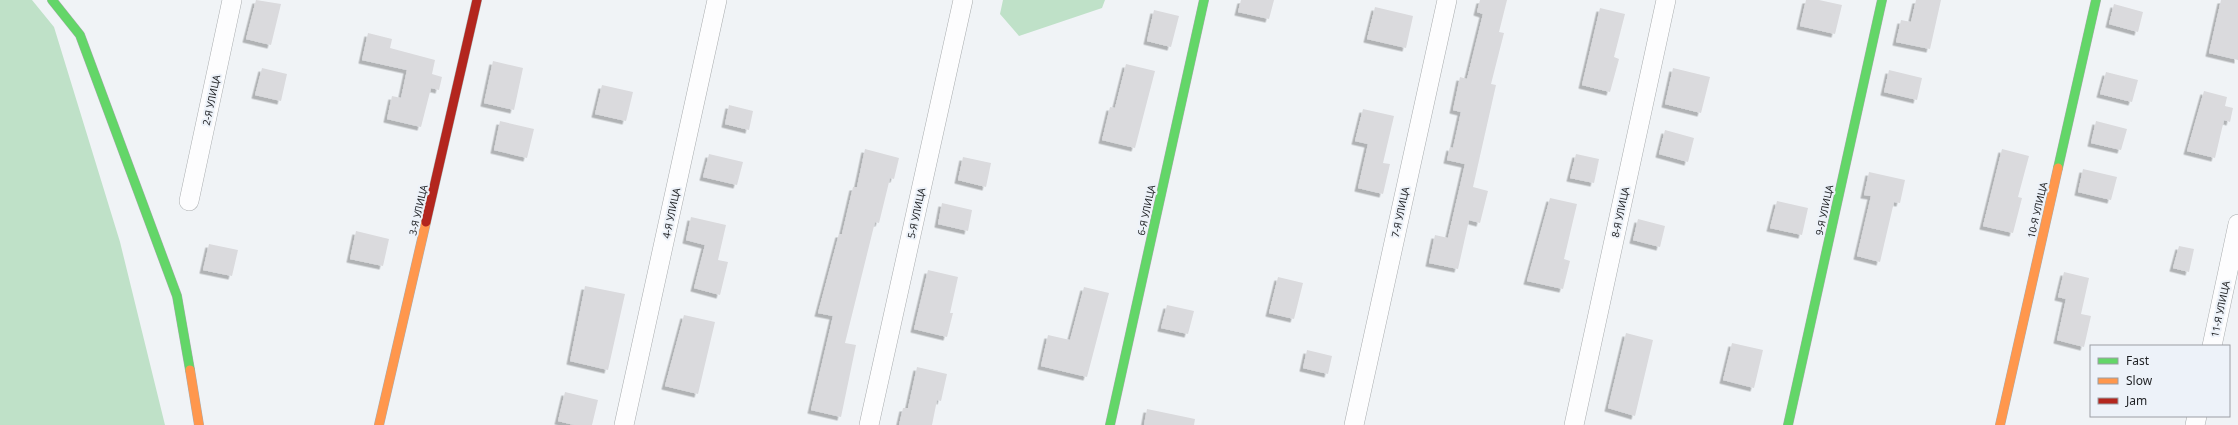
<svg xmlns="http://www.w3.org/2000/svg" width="2238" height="425" viewBox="0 0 2238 425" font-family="'Noto Sans',sans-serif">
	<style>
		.forest { fill: #bfe1c8 }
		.building { fill: #dadadd; filter: url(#shadow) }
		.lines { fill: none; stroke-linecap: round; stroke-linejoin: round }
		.street-casing { stroke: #a9acae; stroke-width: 20 }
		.fast-casing { stroke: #a9acae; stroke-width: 10 }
		.slow-casing { stroke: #a9acae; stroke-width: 10 }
		.jam-casing { stroke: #a9acae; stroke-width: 10 }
		.street { stroke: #fdfdfe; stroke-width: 19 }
		.fast { stroke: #63d668; stroke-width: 9 }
		.slow { stroke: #ff974d; stroke-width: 9 }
		.jam { stroke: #b3261e; stroke-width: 9 }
		.labels { text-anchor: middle; stroke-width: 4; stroke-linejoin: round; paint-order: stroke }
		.street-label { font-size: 10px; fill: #1f2124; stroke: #edf2f9 }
	</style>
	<defs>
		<filter id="shadow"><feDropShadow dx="-3.5" dy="3.5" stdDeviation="0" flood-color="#0004"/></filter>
	</defs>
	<rect width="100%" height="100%" fill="#f0f3f6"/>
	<path class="forest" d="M 0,0 L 32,0 L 54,27 L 120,242 L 165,425 L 0,425 Z
		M 1003,0 L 1105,0 L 1102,8 L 1019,36 L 1000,14 Z"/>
	<path class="building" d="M 256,0 L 281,4 L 271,45 L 246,39 Z
		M 1241,0 L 1274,0 L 1269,19 L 1238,12 Z
		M 1480,0 L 1507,0 L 1499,32 L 1504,33 L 1491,84 L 1496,85 L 1473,187 L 1488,191 L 1480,223 L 1469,220 L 1458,269 L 1429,263 L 1435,235 L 1448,238 L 1465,164 L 1447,160 L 1450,147 L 1453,148 L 1461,112 L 1453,110 L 1460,77 L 1467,79 L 1483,14 L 1477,12 Z
		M 1806,0 L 1819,0 L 1842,5 L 1835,34 L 1800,26 Z
		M 1916,0 L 1941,0 L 1930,49 L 1896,42 L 1901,20 L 1911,22 Z
		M 2221,0 L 2238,0 L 2238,60 L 2209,53 Z
		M 2114,4 L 2143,12 L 2138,32 L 2109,24 Z
		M 1375,7 L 1413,16 L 1406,48 L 1367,39 Z
		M 1600,8 L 1625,14 L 1614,57 L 1619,59 L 1610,92 L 1582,85 Z
		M 1154,10 L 1179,16 L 1171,47 L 1147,41 Z
		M 368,33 L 392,39 L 390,48 L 435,60 L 432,74 L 442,77 L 439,90 L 431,88 L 421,127 L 387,119 L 392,96 L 401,98 L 407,70 L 362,60 Z
		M 493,61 L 523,68 L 514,110 L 484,103 Z
		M 1126,64 L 1155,71 L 1135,148 L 1102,140 L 1110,107 L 1115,108 Z
		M 262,68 L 287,74 L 281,101 L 255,95 Z
		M 1673,68 L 1710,77 L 1701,113 L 1665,104 Z
		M 1889,70 L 1922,78 L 1917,100 L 1884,92 Z
		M 2106,72 L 2138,80 L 2132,102 L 2100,94 Z
		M 602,85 L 633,92 L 626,121 L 595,114 Z
		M 2204,91 L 2227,97 L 2225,106 L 2233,108 L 2230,122 L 2224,120 L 2215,158 L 2187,151 Z
		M 729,105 L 753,111 L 749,130 L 725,124 Z
		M 1363,109 L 1394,116 L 1383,163 L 1390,164 L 1383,194 L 1358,188 L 1368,144 L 1355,141 Z
		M 500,121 L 534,129 L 527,158 L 494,150 Z
		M 2096,121 L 2127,129 L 2121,150 L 2091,143 Z
		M 1665,130 L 1694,138 L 1688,162 L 1659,154 Z
		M 865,149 L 899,158 L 894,179 L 890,178 L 879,223 L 875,222 L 845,343 L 856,345 L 841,417 L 811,410 L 833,316 L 818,313 L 839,234 L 842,234 L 853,187 L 857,187 Z
		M 2002,149 L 2029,156 L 2018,197 L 2022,198 L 2013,233 L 1983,226 Z
		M 709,154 L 743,162 L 737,185 L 703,177 Z
		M 1576,154 L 1599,159 L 1594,183 L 1570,178 Z
		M 963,157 L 991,163 L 986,187 L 958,180 Z
		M 2083,169 L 2117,177 L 2111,200 L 2078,192 Z
		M 1869,172 L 1905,180 L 1900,203 L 1894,202 L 1880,262 L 1857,256 L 1871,196 L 1864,195 Z
		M 1550,198 L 1577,204 L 1564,259 L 1570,261 L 1563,289 L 1527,281 Z
		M 1777,201 L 1808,208 L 1802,235 L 1770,228 Z
		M 942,203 L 972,210 L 968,231 L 938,224 Z
		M 691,217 L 726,225 L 718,260 L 728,262 L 720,295 L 694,288 L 705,245 L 686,240 Z
		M 1638,219 L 1665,226 L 1660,247 L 1633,240 Z
		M 356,231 L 389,239 L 383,266 L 350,259 Z
		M 209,244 L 238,250 L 232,276 L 203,270 Z
		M 2179,246 L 2194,249 L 2189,272 L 2173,268 Z
		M 928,270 L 958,277 L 950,313 L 953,313 L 947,337 L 914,329 Z
		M 2064,272 L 2089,278 L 2081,314 L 2091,316 L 2084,347 L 2057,340 L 2066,299 L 2058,297 Z
		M 1278,277 L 1303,283 L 1294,319 L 1269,313 Z
		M 585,286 L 625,294 L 608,370 L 570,361 Z
		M 1084,287 L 1109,293 L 1087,377 L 1041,366 L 1048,335 L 1070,340 Z
		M 1167,305 L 1194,311 L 1188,334 L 1161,328 Z
		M 684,315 L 715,322 L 698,394 L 665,386 Z
		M 1626,333 L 1653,340 L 1635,416 L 1608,408 Z
		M 1732,343 L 1763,350 L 1754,388 L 1723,380 Z
		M 1307,350 L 1332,356 L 1328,374 L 1303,368 Z
		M 917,367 L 947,374 L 941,401 L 937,400 L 932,425 L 899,425 L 903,408 L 908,408 Z
		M 565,392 L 598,400 L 592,425 L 574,425 L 558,421 Z
		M 1147,409 L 1195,419 L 1194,425 L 1144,425 Z"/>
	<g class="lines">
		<g class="street-casing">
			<path id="street" d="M 189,201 L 232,0
				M 2212,346 L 2238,224
				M 624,425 L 717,0
				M 869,425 L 963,0
				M 1354,425 L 1447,0
				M 1574,425 L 1666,0
				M 2195,425 L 2197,416"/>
		</g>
		<g class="fast-casing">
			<path id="fast" d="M 52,0 L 80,35 L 177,296 L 190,370
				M 2058,168 L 2096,0
				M 1110,425 L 1204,0
				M 1788,425 L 1882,0"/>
		</g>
		<g class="slow-casing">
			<path id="slow" d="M 190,370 L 199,425
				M 379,425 L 426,222
				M 2000,425 L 2058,168"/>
		</g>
		<g class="jam-casing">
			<path id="jam" d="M 426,222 L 477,0"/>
		</g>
		<use href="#street" class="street"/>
		<use href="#fast" class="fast"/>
		<use href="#slow" class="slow"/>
		<use href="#jam" class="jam"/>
	</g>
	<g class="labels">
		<g class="street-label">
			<text transform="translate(211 100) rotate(-78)" y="4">2-Я УЛИЦА</text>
			<text transform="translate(418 210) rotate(-77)" y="4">3-Я УЛИЦА</text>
			<text transform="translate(1146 210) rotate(-78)" y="4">6-Я УЛИЦА</text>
			<text transform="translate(1824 210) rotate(-78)" y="4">9-Я УЛИЦА</text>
			<text transform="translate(2037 210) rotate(-77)" y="4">10-Я УЛИЦА</text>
			<text transform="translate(1400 212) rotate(-78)" y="4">7-Я УЛИЦА</text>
			<text transform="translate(1620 212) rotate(-78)" y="4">8-Я УЛИЦА</text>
			<text transform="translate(671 213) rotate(-78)" y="4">4-Я УЛИЦА</text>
			<text transform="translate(916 213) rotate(-78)" y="4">5-Я УЛИЦА</text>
			<text transform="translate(2220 309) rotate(-78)" y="4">11-Я УЛИЦА</text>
		</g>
	</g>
	<rect x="2090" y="345" width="140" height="72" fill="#edf2f9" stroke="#9b9ea4"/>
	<rect x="2098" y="358" width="20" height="6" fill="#63d668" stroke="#9b9ea4"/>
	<text x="2126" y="365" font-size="12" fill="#1f2124">Fast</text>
	<rect x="2098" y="378" width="20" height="6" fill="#ff974d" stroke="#9b9ea4"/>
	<text x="2126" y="385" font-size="12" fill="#1f2124">Slow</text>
	<rect x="2098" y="398" width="20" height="6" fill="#b3261e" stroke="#9b9ea4"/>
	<text x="2126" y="405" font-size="12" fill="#1f2124">Jam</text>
</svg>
